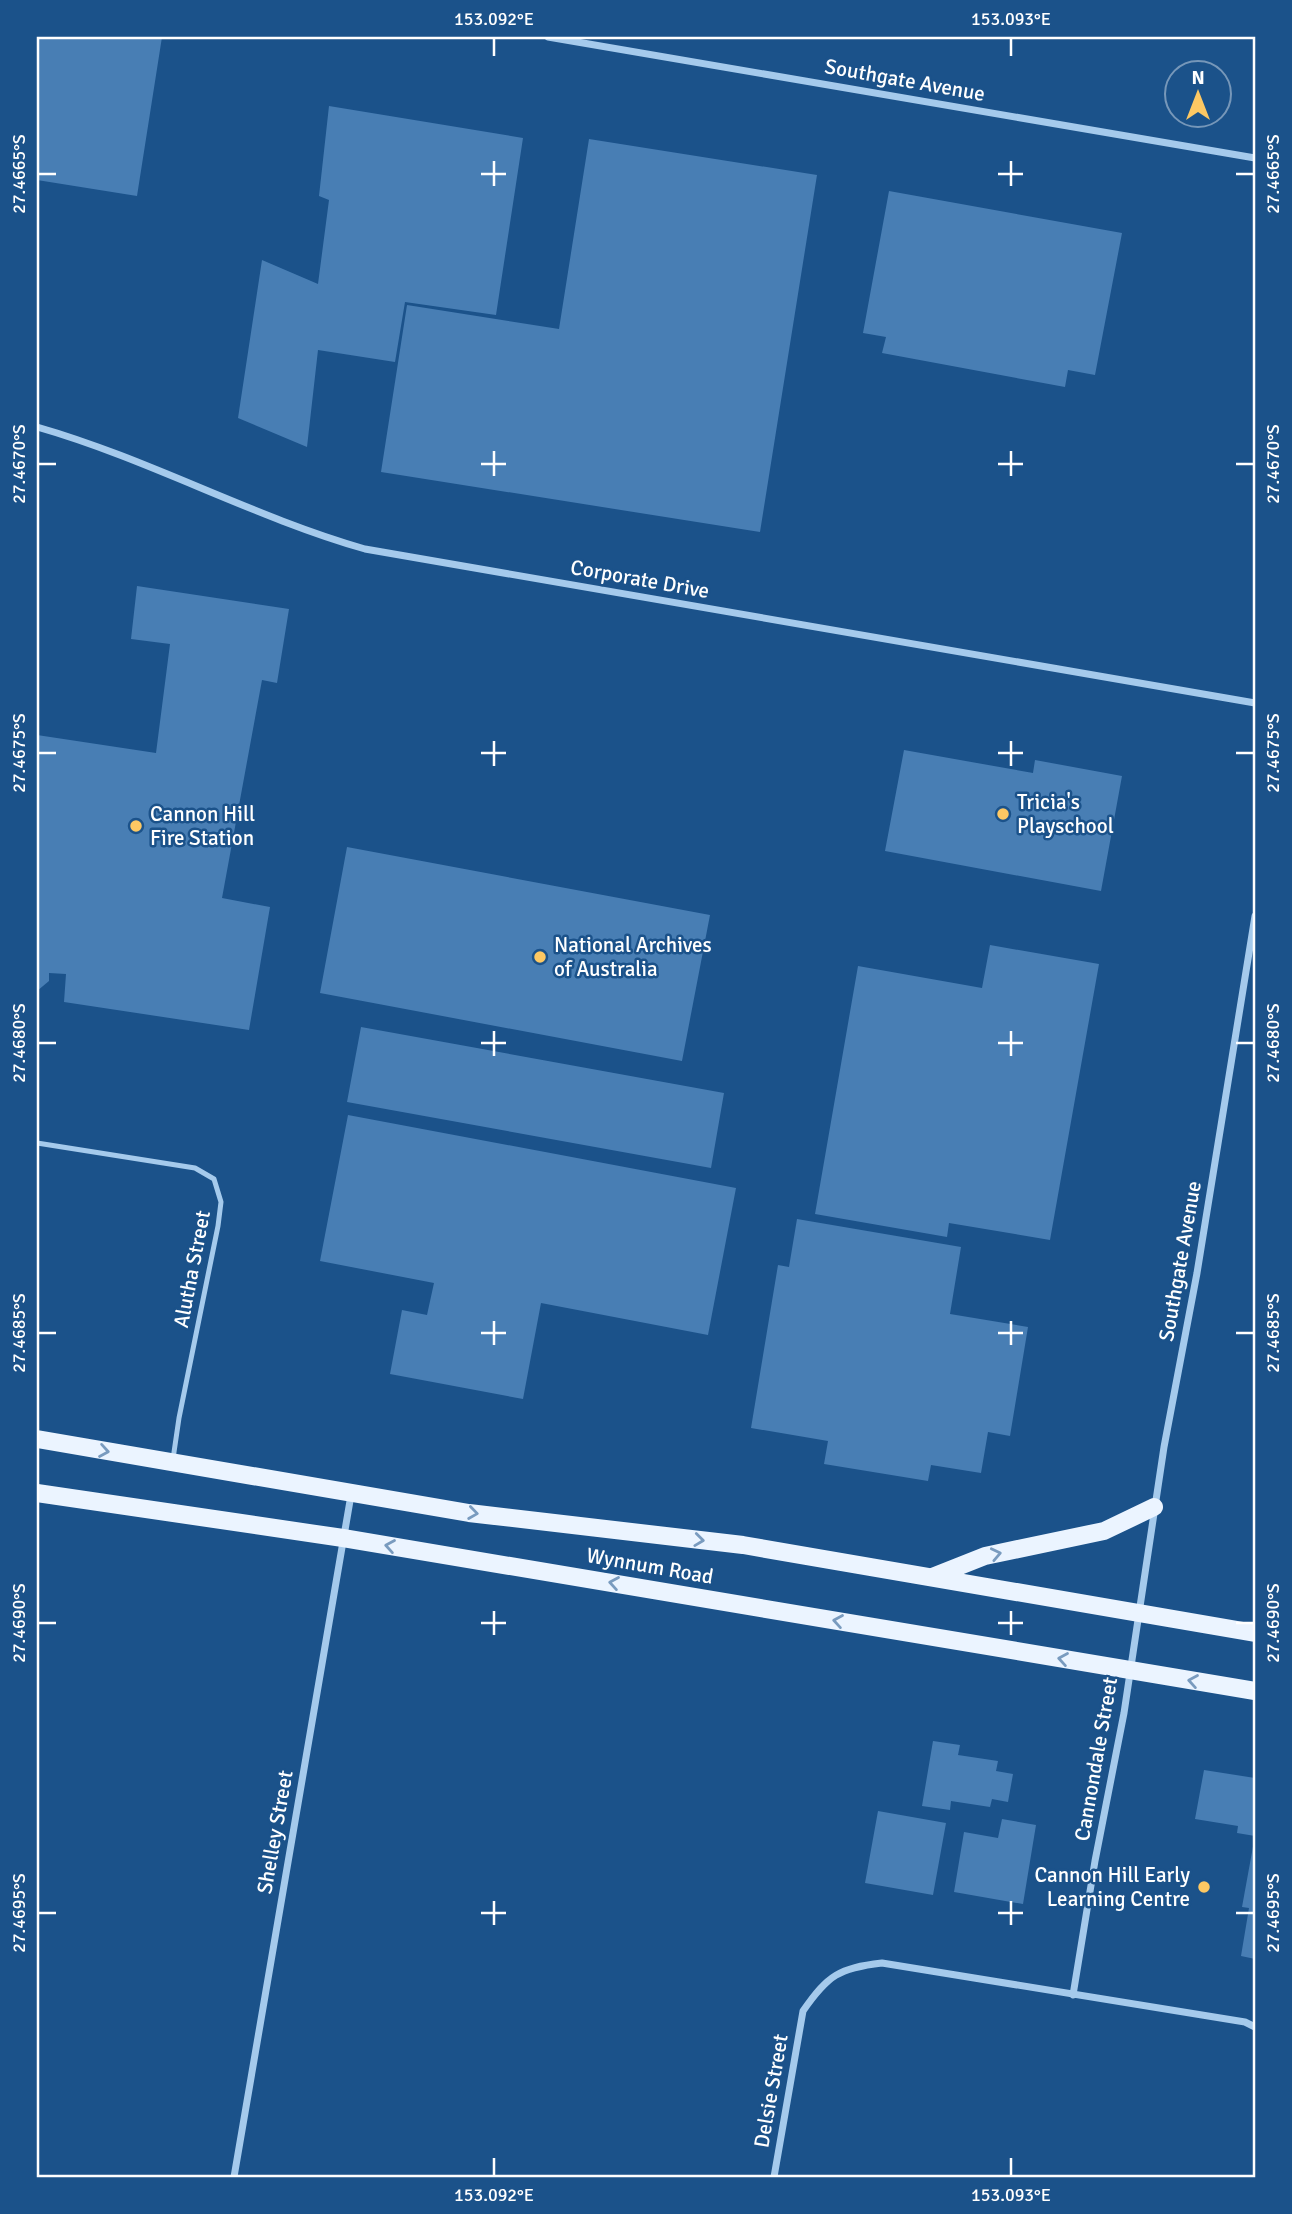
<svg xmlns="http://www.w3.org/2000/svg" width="1292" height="2214" viewBox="0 0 1292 2214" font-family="Signika,sans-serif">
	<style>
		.building { fill: #487eb4 }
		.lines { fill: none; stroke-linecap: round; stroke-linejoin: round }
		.lane { stroke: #a5caec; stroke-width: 5 }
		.street { stroke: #a5caec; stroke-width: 7 }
		.primary { stroke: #ebf4ff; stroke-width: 18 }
		.oneway { stroke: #799bbf }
		.ticks { fill: none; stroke: #fff; stroke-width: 2.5 }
		.poi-dot { fill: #fdc863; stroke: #1b528a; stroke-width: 2.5 }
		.labels { text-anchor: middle; stroke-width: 5; stroke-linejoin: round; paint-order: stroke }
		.street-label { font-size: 21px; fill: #fff; stroke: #1b528a }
		.poi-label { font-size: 21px; fill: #fff; stroke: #1b528a; text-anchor: start }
		.neatline { fill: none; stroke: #fff; stroke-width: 2.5 }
		.ticks-label { font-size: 18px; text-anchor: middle; fill: #fff }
	</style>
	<rect width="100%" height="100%" fill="#1b528a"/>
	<path class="building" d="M 37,37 L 162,37 L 137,196 L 37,180 Z
		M 329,106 L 523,138 L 496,315 L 405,302 L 395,362 L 318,350 L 307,447 L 238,418 L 262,260 L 318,284 L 329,200 L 319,196 Z
		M 589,139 L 817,175 L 760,532 L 381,472 L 407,305 L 559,329 Z
		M 889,191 L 1122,233 L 1095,375 L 1068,370 L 1065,387 L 882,353 L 886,337 L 863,333 Z
		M 137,586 L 289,609 L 277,683 L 262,680 L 222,898 L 270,907 L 249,1030 L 64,1002 L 66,974 L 49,973 L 49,981 L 37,991 L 37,735 L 156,753 L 170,644 L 131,639 Z
		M 904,750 L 1033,773 L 1035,760 L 1122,776 L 1101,891 L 885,851 Z
		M 347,847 L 710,915 L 682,1061 L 320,993 Z
		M 990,945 L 1099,964 L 1050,1240 L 949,1223 L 947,1237 L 815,1214 L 858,966 L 982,988 Z
		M 361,1027 L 724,1093 L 711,1168 L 347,1102 Z
		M 348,1115 L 736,1188 L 708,1335 L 541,1303 L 523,1399 L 390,1374 L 402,1310 L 427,1315 L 434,1283 L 320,1261 Z
		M 797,1219 L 961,1247 L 950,1314 L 1028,1327 L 1010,1436 L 988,1432 L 981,1473 L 931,1465 L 928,1481 L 824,1464 L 828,1441 L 751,1428 L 778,1265 L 789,1267 Z
		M 933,1741 L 960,1745 L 958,1755 L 998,1761 L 996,1771 L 1013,1774 L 1008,1802 L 992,1799 L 990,1807 L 951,1801 L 950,1810 L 922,1806 Z
		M 1204,1770 L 1255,1778 L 1255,1836 L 1237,1833 L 1238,1826 L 1195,1819 Z
		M 878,1811 L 946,1823 L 933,1895 L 865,1883 Z
		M 1002,1819 L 1036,1825 L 1023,1904 L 954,1892 L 964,1832 L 998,1838 Z
		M 1254,1841 L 1255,1841 L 1255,1959 L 1241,1956 L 1249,1908 L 1242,1907 Z"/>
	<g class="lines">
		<path class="lane" d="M 37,1143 L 195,1168 L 214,1179 L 221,1202 L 218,1226 L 179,1418 L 173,1459"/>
		<path class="street" d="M 548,37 L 1255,158
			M 37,427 C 149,459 253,517 365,549 L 1255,703
			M 1073,1995 L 1095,1861 L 1124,1713 L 1164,1447 L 1197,1273 L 1255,916
			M 234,2177 L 351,1495
			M 774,2177 L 803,2011 C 828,1975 839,1968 882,1963 L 1245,2022 L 1255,2027"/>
		<path class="primary" d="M 37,1439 L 469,1513 L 743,1545 L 1255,1633
			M 37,1493 L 343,1538 L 1255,1691
			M 932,1577 L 985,1556 L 1104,1531 L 1154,1507"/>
	</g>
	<defs><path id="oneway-chevron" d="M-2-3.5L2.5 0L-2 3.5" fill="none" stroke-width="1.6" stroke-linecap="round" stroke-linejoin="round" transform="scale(1.75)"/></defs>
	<g class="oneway">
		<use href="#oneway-chevron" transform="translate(104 1451) rotate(10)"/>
		<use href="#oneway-chevron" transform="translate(473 1513) rotate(8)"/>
		<use href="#oneway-chevron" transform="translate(699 1540) rotate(7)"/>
		<use href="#oneway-chevron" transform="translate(390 1546) rotate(-170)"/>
		<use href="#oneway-chevron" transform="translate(996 1554) rotate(-12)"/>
		<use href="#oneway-chevron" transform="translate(614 1583) rotate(-170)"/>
		<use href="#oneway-chevron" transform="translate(838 1621) rotate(-170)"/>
		<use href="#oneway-chevron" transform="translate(1063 1659) rotate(-170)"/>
		<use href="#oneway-chevron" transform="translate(1193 1681) rotate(-170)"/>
	</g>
	<path class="ticks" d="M 494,38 L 494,56M 1011,38 L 1011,56M 494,161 L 494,186M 1011,161 L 1011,186M 38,174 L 56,174M 481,174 L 506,174M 998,174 L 1023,174M 1236,174 L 1254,174M 494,451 L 494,476M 1011,451 L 1011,476M 38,464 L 56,464M 481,464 L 506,464M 998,464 L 1023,464M 1236,464 L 1254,464M 494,741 L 494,766M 1011,741 L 1011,766M 38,753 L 56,753M 481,753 L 506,753M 998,753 L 1023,753M 1236,753 L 1254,753M 494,1031 L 494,1056M 1011,1031 L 1011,1056M 38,1043 L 56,1043M 481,1043 L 506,1043M 998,1043 L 1023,1043M 1236,1043 L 1254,1043M 494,1321 L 494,1345M 1011,1321 L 1011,1345M 38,1333 L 56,1333M 481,1333 L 506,1333M 998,1333 L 1023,1333M 1236,1333 L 1254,1333M 494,1611 L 494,1635M 1011,1611 L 1011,1635M 38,1623 L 56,1623M 481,1623 L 506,1623M 998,1623 L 1023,1623M 1236,1623 L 1254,1623M 494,1901 L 494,1925M 1011,1901 L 1011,1925M 38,1913 L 56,1913M 481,1913 L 506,1913M 998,1913 L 1023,1913M 1236,1913 L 1254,1913M 494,2158 L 494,2176M 1011,2158 L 1011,2176"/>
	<g class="poi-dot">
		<circle cx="1003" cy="814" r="7"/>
		<circle cx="136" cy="826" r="7"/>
		<circle cx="540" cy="957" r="7"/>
		<circle cx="1204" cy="1887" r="7"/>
	</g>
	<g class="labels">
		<g class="street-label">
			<text transform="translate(905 80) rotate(10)" y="7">Southgate Avenue</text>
			<text transform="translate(640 579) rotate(10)" y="7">Corporate Drive</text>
			<text transform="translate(1180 1261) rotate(-80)" y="7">Southgate Avenue</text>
			<text transform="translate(192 1269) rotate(-79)" y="7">Alutha Street</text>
			<text transform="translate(650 1566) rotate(10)" y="7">Wynnum Road</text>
			<text transform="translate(1096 1759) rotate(-80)" y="7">Cannondale Street</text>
			<text transform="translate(275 1832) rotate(-80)" y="7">Shelley Street</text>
			<text transform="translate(771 2091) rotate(-80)" y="7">Delsie Street</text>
		</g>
		<g class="poi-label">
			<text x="1017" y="809">Tricia's<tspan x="1017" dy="24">Playschool</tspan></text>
			<text x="150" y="821">Cannon Hill<tspan x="150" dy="24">Fire Station</tspan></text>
			<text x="554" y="952">National Archives<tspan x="554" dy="24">of Australia</tspan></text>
			<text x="1190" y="1882" text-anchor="end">Cannon Hill Early<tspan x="1190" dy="24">Learning Centre</tspan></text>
		</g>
	</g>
	<rect width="1292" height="2214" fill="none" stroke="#1b528a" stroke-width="77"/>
	<g transform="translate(1198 94)"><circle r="33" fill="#1b528a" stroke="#7697b9" stroke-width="2"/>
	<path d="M0-5L12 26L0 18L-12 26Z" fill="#fdc863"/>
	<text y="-10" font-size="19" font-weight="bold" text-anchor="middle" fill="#ffffff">N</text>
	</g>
	<rect x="38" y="38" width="1216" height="2138" class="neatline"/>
	<g class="ticks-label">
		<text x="494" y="25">153.092°E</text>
		<text x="1011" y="25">153.093°E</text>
		<text transform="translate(19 174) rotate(-90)" y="6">27.4665°S</text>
		<text transform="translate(1273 174) rotate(-90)" y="6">27.4665°S</text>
		<text transform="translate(19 464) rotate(-90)" y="6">27.4670°S</text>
		<text transform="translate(1273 464) rotate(-90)" y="6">27.4670°S</text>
		<text transform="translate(19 753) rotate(-90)" y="6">27.4675°S</text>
		<text transform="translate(1273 753) rotate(-90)" y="6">27.4675°S</text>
		<text transform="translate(19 1043) rotate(-90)" y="6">27.4680°S</text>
		<text transform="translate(1273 1043) rotate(-90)" y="6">27.4680°S</text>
		<text transform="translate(19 1333) rotate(-90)" y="6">27.4685°S</text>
		<text transform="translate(1273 1333) rotate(-90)" y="6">27.4685°S</text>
		<text transform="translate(19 1623) rotate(-90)" y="6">27.4690°S</text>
		<text transform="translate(1273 1623) rotate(-90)" y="6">27.4690°S</text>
		<text transform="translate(19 1913) rotate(-90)" y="6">27.4695°S</text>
		<text transform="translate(1273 1913) rotate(-90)" y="6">27.4695°S</text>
		<text x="494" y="2201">153.092°E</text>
		<text x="1011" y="2201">153.093°E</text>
	</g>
</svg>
